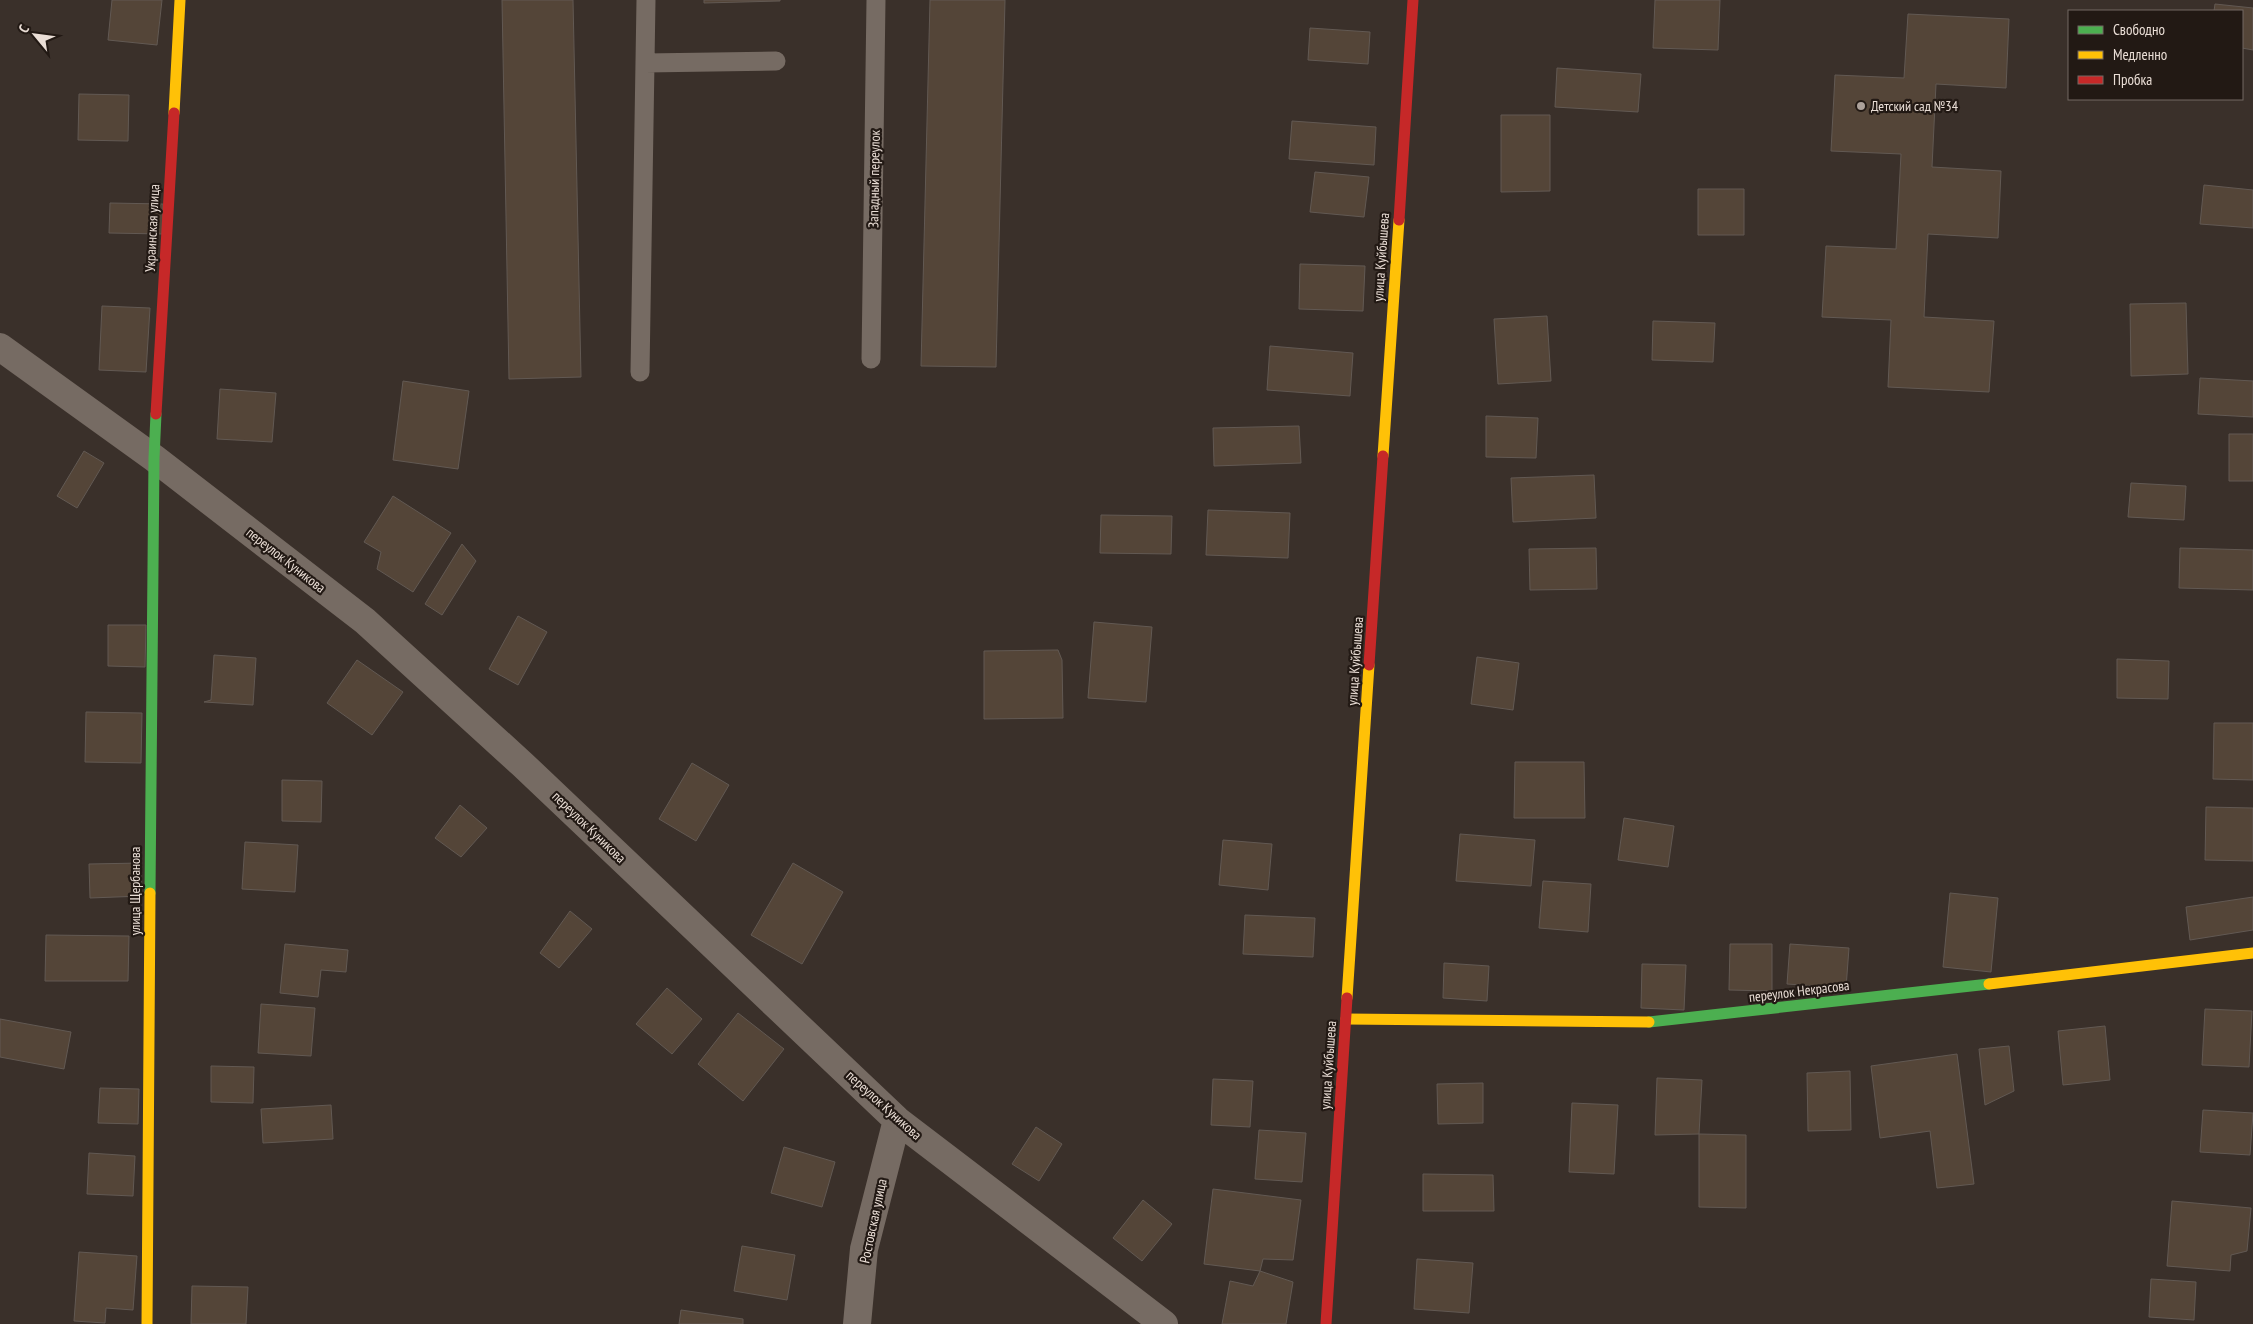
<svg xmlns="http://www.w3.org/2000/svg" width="2253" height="1324" viewBox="0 0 2253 1324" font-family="'PT Sans Narrow',sans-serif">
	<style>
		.building { fill: #544538; stroke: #625953 }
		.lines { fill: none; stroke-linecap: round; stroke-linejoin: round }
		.lane { stroke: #766b63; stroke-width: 19 }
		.street { stroke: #766b63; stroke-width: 28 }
		.fast { stroke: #4caf50; stroke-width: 11 }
		.slow { stroke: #ffc107; stroke-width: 11 }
		.jam { stroke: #c62828; stroke-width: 11 }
		.poi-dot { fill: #aca19a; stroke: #221914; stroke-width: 2 }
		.labels { text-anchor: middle; stroke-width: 4.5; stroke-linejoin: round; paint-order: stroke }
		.poi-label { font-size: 14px; fill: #eaded6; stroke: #221914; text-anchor: start }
		.street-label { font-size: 14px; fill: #eaded6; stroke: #221914 }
	</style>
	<rect width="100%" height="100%" fill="#3a302a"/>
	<path class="building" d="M 112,0 L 162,0 L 157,45 L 108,40 Z
		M 502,0 L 573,0 L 581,377 L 509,379 Z
		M 704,0 L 780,0 L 780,1 L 704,3 Z
		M 930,0 L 1005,0 L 996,367 L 921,366 Z
		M 1655,0 L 1720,0 L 1718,50 L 1653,48 Z
		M 2215,4 L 2253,8 L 2253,50 L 2242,48 L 2242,11 L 2214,11 Z
		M 1908,14 L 2009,19 L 2006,88 L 1936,84 L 1932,167 L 2001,171 L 1998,238 L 1928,234 L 1924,317 L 1994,321 L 1989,392 L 1888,387 L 1891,320 L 1822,317 L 1826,246 L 1896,249 L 1901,154 L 1831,151 L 1835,75 L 1904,78 Z
		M 1310,28 L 1370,32 L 1368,64 L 1308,60 Z
		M 1557,68 L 1641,74 L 1638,112 L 1555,107 Z
		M 79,94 L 129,95 L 128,141 L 78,140 Z
		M 1501,115 L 1550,115 L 1550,191 L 1501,192 Z
		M 1292,121 L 1376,127 L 1374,165 L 1289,159 Z
		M 1315,172 L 1369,177 L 1364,217 L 1310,212 Z
		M 2204,185 L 2253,190 L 2253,228 L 2200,224 Z
		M 1698,189 L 1744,189 L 1744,235 L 1698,235 Z
		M 110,203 L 163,204 L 162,234 L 109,233 Z
		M 1300,264 L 1365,266 L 1363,311 L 1299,309 Z
		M 2186,303 L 2188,374 L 2131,376 L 2130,304 Z
		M 102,306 L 150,308 L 146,372 L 99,370 Z
		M 1547,316 L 1551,381 L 1498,384 L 1494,319 Z
		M 1653,321 L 1715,323 L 1713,362 L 1652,360 Z
		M 1270,346 L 1353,353 L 1350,396 L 1267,390 Z
		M 2200,378 L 2253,381 L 2253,417 L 2198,414 Z
		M 403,381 L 469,391 L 458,469 L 393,460 Z
		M 220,389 L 276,393 L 272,442 L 217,439 Z
		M 1486,416 L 1538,418 L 1536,458 L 1486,457 Z
		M 1299,426 L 1301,463 L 1214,466 L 1213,428 Z
		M 2229,434 L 2253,434 L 2253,481 L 2229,481 Z
		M 84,451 L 104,463 L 77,508 L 57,496 Z
		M 1594,475 L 1596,518 L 1513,522 L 1511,478 Z
		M 2131,483 L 2186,486 L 2184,520 L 2128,517 Z
		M 393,496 L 451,533 L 413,592 L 377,569 L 381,552 L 364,542 Z
		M 1208,510 L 1290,513 L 1288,558 L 1206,555 Z
		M 1101,515 L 1172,516 L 1171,554 L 1100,553 Z
		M 462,544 L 476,561 L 442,615 L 425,604 Z
		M 1596,548 L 1597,589 L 1530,590 L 1529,549 Z
		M 2180,548 L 2253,550 L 2253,590 L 2179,588 Z
		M 518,616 L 547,632 L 518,685 L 489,669 Z
		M 1094,622 L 1152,627 L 1146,702 L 1088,698 Z
		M 108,625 L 146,625 L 145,667 L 108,666 Z
		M 1058,650 L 1062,660 L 1063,718 L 984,719 L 984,651 Z
		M 214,655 L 256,658 L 253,705 L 204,702 L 211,700 Z
		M 1477,657 L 1519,663 L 1513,710 L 1471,704 Z
		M 2117,659 L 2169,661 L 2168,699 L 2117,698 Z
		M 357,660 L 403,692 L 372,735 L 327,703 Z
		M 86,712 L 142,713 L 141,763 L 85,762 Z
		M 2214,723 L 2253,723 L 2253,780 L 2213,779 Z
		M 1515,762 L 1584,762 L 1585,818 L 1514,818 Z
		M 692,763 L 729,785 L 696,841 L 659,819 Z
		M 282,780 L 322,781 L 321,822 L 282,821 Z
		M 460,805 L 487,828 L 461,857 L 435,838 Z
		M 2206,807 L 2253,808 L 2253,861 L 2205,860 Z
		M 1624,818 L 1674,826 L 1668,867 L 1618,860 Z
		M 1460,834 L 1535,840 L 1531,886 L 1456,881 Z
		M 1223,840 L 1272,844 L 1268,890 L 1219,885 Z
		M 245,842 L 298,845 L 295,892 L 242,889 Z
		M 141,863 L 142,896 L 90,898 L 89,864 Z
		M 793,863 L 843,892 L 802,964 L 751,935 Z
		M 1543,881 L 1591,884 L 1588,932 L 1539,928 Z
		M 1950,893 L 1998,898 L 1991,972 L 1943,967 Z
		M 2253,897 L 2253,930 L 2190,940 L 2186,907 Z
		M 570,911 L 592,929 L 559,968 L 540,953 Z
		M 1245,915 L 1315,918 L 1313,957 L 1243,954 Z
		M 46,935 L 129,936 L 128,981 L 45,981 Z
		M 285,944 L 348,950 L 346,972 L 321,970 L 318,997 L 280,993 Z
		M 1730,944 L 1772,944 L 1772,991 L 1729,990 Z
		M 1790,944 L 1849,948 L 1846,988 L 1787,984 Z
		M 1444,963 L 1489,966 L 1487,1001 L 1443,998 Z
		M 1642,964 L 1686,965 L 1684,1010 L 1641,1008 Z
		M 667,988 L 702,1019 L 672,1054 L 636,1024 Z
		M 261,1004 L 315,1008 L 311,1056 L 258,1053 Z
		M 2205,1009 L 2252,1011 L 2249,1067 L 2202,1065 Z
		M 738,1013 L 784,1049 L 743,1101 L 698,1064 Z
		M 0,1019 L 71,1032 L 64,1069 L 0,1057 Z
		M 2105,1026 L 2110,1080 L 2063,1085 L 2058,1031 Z
		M 2009,1046 L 2014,1091 L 1985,1105 L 1979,1049 Z
		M 1957,1054 L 1974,1184 L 1937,1188 L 1930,1131 L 1880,1138 L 1871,1066 Z
		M 211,1066 L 254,1067 L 253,1103 L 211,1102 Z
		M 1850,1071 L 1851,1130 L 1808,1131 L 1807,1073 Z
		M 1657,1078 L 1702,1080 L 1699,1134 L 1655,1135 Z
		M 1213,1079 L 1253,1081 L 1250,1127 L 1211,1125 Z
		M 1483,1083 L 1483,1123 L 1438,1124 L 1437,1084 Z
		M 100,1088 L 139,1089 L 138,1124 L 98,1123 Z
		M 1572,1103 L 1618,1105 L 1614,1174 L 1569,1172 Z
		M 331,1105 L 333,1139 L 263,1143 L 261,1109 Z
		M 2203,1110 L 2253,1113 L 2250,1155 L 2200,1152 Z
		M 1036,1127 L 1062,1144 L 1039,1181 L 1012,1164 Z
		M 1259,1130 L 1306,1133 L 1302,1182 L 1255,1179 Z
		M 1699,1134 L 1746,1135 L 1746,1208 L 1699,1207 Z
		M 784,1147 L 835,1162 L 822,1207 L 771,1193 Z
		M 89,1153 L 135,1156 L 133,1196 L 87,1194 Z
		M 1423,1174 L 1493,1175 L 1494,1211 L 1423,1211 Z
		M 1213,1189 L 1301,1200 L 1293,1260 L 1263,1259 L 1260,1271 L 1204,1264 Z
		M 1143,1200 L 1172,1224 L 1142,1261 L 1113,1238 Z
		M 2172,1201 L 2251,1208 L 2247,1251 L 2231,1255 L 2230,1271 L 2167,1266 Z
		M 742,1246 L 795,1255 L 787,1300 L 734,1291 Z
		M 79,1252 L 137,1256 L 133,1310 L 106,1308 L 105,1323 L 74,1321 Z
		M 1417,1259 L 1473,1263 L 1469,1313 L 1414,1309 Z
		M 1260,1271 L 1293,1282 L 1286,1324 L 1222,1324 L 1230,1281 L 1253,1286 Z
		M 2151,1279 L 2196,1282 L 2194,1320 L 2149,1317 Z
		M 192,1286 L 248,1287 L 246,1324 L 191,1324 Z
		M 681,1310 L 743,1319 L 743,1324 L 679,1324 Z"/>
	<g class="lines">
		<path class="lane" d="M 645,63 L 776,61
			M 871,359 L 876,0
			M 640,372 L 646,0"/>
		<path class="street" d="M 0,347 L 154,458 L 365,621 L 522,764 L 897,1120 L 1164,1324
			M 857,1324 L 864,1249 L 897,1120"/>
		<path class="fast" d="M 150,893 L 154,458 L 156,414
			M 1649,1022 L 1989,984"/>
		<path class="slow" d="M 174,113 L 180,0
			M 1383,456 L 1399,220
			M 1989,984 L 2253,953
			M 1347,998 L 1369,665
			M 1346,1019 L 1649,1022
			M 147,1324 L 150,893"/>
		<path class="jam" d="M 1399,220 L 1413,0
			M 156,414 L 174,113
			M 1369,665 L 1383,456
			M 1326,1324 L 1347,998"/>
	</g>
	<circle class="poi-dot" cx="1861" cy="106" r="5"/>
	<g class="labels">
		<g class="poi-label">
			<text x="1871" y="111">Детский сад №34</text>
		</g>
		<g class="street-label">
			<text transform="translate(874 179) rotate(-89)" y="5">Западный переулок</text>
			<text transform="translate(152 228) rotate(-87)" y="5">Украинская улица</text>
			<text transform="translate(1381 257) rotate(-86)" y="5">улица Куйбышева</text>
			<text transform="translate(286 560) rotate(38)" y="5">переулок Куникова</text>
			<text transform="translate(1355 661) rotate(-86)" y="5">улица Куйбышева</text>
			<text transform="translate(589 827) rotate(44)" y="5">переулок Куникова</text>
			<text transform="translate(135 891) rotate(-90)" y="5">улица Щербанова</text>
			<text transform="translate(1799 991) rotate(-7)" y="5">переулок Некрасова</text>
			<text transform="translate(1328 1065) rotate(-86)" y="5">улица Куйбышева</text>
			<text transform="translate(884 1105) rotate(42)" y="5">переулок Куникова</text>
			<text transform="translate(873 1221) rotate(-78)" y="5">Ростовская улица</text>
		</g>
	</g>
	<rect x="2068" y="10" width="175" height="90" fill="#221914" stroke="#726862"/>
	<rect x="2078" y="26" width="25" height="8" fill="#4caf50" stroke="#726862"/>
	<text x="2113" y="35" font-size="15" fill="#eaded6">Свободно</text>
	<rect x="2078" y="51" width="25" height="8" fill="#ffc107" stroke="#726862"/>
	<text x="2113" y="60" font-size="15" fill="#eaded6">Медленно</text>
	<rect x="2078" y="76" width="25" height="8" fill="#c62828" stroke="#726862"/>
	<text x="2113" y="85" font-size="15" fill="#eaded6">Пробка</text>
	<g transform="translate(35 35) rotate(299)" stroke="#221914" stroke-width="4" paint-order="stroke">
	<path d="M0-4L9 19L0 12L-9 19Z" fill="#eaded6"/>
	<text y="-8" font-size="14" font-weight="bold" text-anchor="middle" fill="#eaded6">С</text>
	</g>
</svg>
